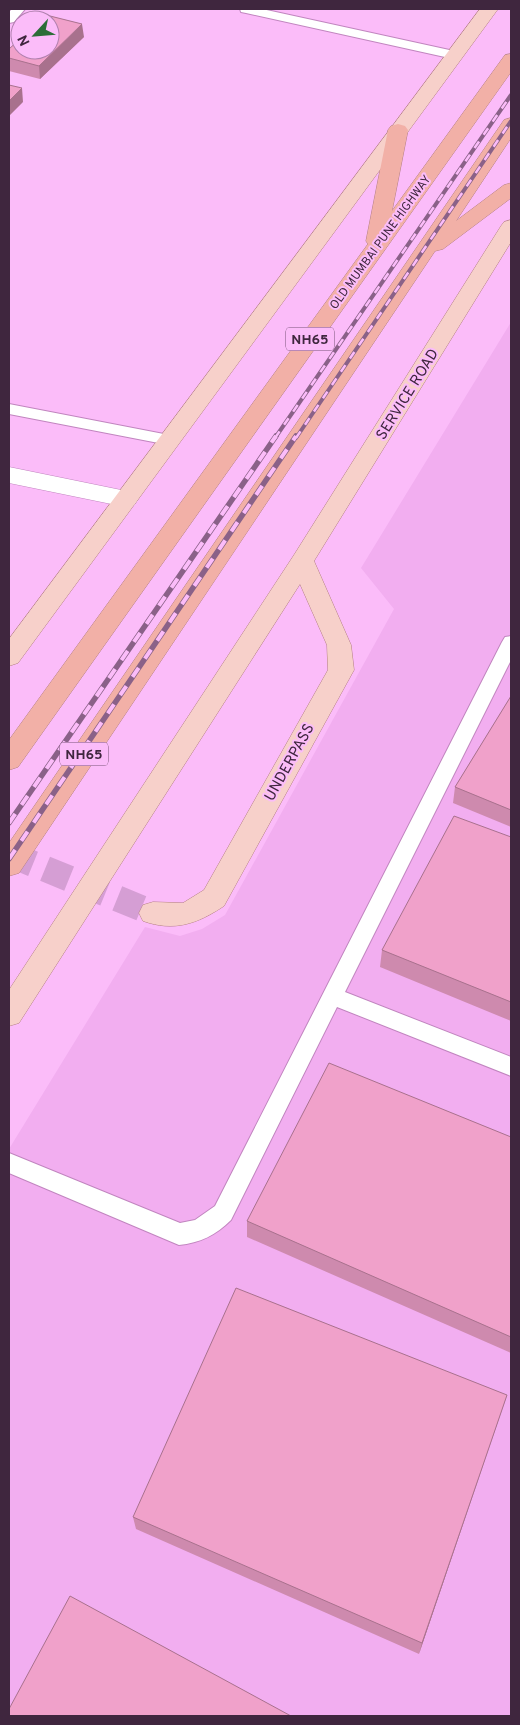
<svg xmlns="http://www.w3.org/2000/svg" width="520" height="1725" viewBox="0 0 520 1725" font-family="Overpass,sans-serif">
	<style>
		.built { fill: #f2aef0 }
		.lines { fill: none; stroke-linecap: round; stroke-linejoin: round }
		.primary-tunnel { stroke: #d59ed4; stroke-width: 26; stroke-dasharray: 26 13; stroke-linecap: butt }
		.lane-casing { stroke: #c185bf; stroke-width: 2 }
		.secondary-casing { stroke: #c185bf; stroke-width: 1 }
		.primary-casing { stroke: #b38082; stroke-width: 1 }
		.highway-casing { stroke: #b38082; stroke-width: 1 }
		.lane { fill: #fff; fill-rule: evenodd }
		.secondary { fill: #fff; fill-rule: evenodd }
		.primary { fill: #f7d0ca; fill-rule: evenodd }
		.highway { fill: #f2b0a7; fill-rule: evenodd }
		.rail-far1-casing { stroke: #8a6188; stroke-width: 4 }
		.rail-casing { stroke: #8a6188; stroke-width: 5.5 }
		.rail-far1 { stroke: #fbbcf9; stroke-width: 2.5; stroke-dasharray: 8; stroke-linecap: butt }
		.rail { stroke: #fbbcf9; stroke-width: 4; stroke-dasharray: 11; stroke-linecap: butt }
		.wall { fill: #ce8aae }
		.shaded-wall { fill: #a8718d }
		.building { fill: #f0a1ca; stroke: #a8718d }
		.labels { text-anchor: middle; stroke-width: 4; stroke-linejoin: round; paint-order: stroke }
		.far-street-label { font-size: 12px; fill: #3f263e; stroke: #fbbcf9 }
		.shield { fill: #fbbcf9; stroke: #775376; stroke-width: 1 }
		.shield-label { font-size: 14px; font-weight: bold; fill: #3f263e }
		.street-label { font-size: 15px; fill: #3f263e; stroke: #fbbcf9 }
	</style>
	<rect width="100%" height="100%" fill="#fbbcf9"/>
	<path class="built" d="M 511,322 L 511,1716 L 9,1716 L 9,1149 L 145,927 L 180,936 L 202,929 L 225,915 L 394,609 L 361,568 Z"/>
	<g class="lines">
		<path class="primary-tunnel" d="M 9,854 L 153,913"/>
		<g class="lane-casing">
			<path id="lane" d="M 12,9 L 25,9 L 14,22 L 9,23 L 9,12 Z
				M 240,9 L 262,9 L 454,51 L 461,55 L 454,59 L 246,13 L 241,12 Z
				M 9,404 L 169,435 L 175,436 L 177,440 L 175,444 L 169,445 L 9,414 Z
				M 511,636 L 511,660 L 345,992 L 511,1057 L 511,1076 L 337,1007 L 231,1220 C 216,1235 200,1243 179,1245 L 9,1173 L 9,1153 L 180,1223 L 195,1220 L 215,1206 L 502,642 L 505,637 Z"/>
		</g>
		<g class="secondary-casing">
			<path id="secondary" d="M 9,467 L 126,491 L 134,493 L 138,499 L 134,505 L 126,507 L 9,483 Z"/>
		</g>
		<g class="primary-casing">
			<path id="primary" d="M 480,9 L 498,9 L 18,663 L 9,666 L 9,639 Z
				M 511,220 L 511,242 L 314,561 L 351,645 L 354,670 L 224,906 C 197,924 174,932 143,921 L 139,913 L 143,905 L 153,902 L 183,903 L 204,890 L 328,670 L 327,645 L 300,584 L 19,1023 L 9,1026 L 9,990 L 294,555 L 501,226 L 504,222 Z"/>
		</g>
		<g class="highway-casing">
			<path id="highway" d="M 511,54 L 511,72 L 18,767 L 9,770 L 9,740 L 368,244 L 366,241 L 388,130 L 391,126 L 398,124 L 405,126 L 408,130 L 392,211 L 505,55 Z
				M 511,118 L 511,138 L 456,221 L 504,185 L 511,183 L 511,198 L 443,249 L 435,251 L 19,873 L 9,876 L 9,843 L 504,120 Z"/>
		</g>
		<use href="#lane" class="lane"/>
		<use href="#secondary" class="secondary"/>
		<use href="#primary" class="primary"/>
		<use href="#highway" class="highway"/>
		<g class="rail-far1-casing">
			<path id="rail-far1" d="M 275,438 L 511,95
				M 296,438 L 511,121"/>
		</g>
		<g class="rail-casing">
			<path id="rail" d="M 9,823 L 276,436
				M 9,859 L 296,436"/>
		</g>
		<use href="#rail-far1" class="rail-far1"/>
		<use href="#rail" class="rail"/>
	</g>
	<path class="wall" d="M 84,37 L 40,79 L 9,71 L 9,49 Z
		M 511,696 L 511,827 L 453,803 L 455,787 Z
		M 511,837 L 511,1021 L 380,967 L 382,950 Z
		M 511,1137 L 511,1353 L 247,1237 L 247,1221 Z
		M 507,1395 L 419,1654 L 136,1529 L 133,1517 Z"/>
	<path class="shaded-wall" d="M 82,24 L 84,37 L 40,79 L 39,66 Z
		M 22,88 L 23,102 L 9,116 L 9,101 Z
		M 507,1395 L 502,1409 L 419,1654 L 422,1643 Z"/>
	<path class="building" d="M 46,15 L 82,24 L 39,66 L 9,58 L 9,49 L 20,39 L 20,50 L 50,50 L 50,20 L 40,20 Z
		M 9,85 L 22,88 L 9,101 Z
		M 511,696 L 511,810 L 455,787 Z
		M 454,816 L 511,837 L 511,1002 L 382,950 Z
		M 329,1063 L 511,1137 L 511,1337 L 247,1221 Z
		M 236,1288 L 507,1395 L 422,1643 L 133,1517 Z
		M 70,1596 L 291,1716 L 9,1716 L 9,1709 Z"/>
	<g class="labels">
		<g class="far-street-label">
			<text transform="translate(380 242) rotate(-54)" y="4">OLD MUMBAI PUNE HIGHWAY</text>
		</g>
		<g class="shield">
			<rect x="286" y="327.5" width="48" height="23" rx="4"/>
			<rect x="60" y="742.5" width="48" height="23" rx="4"/>
		</g>
		<g class="shield-label">
			<text x="310" y="344">NH65</text>
			<text x="84" y="759">NH65</text>
		</g>
		<g class="street-label">
			<text transform="translate(407 394) rotate(-58)" y="5">SERVICE ROAD</text>
			<text transform="translate(289 762) rotate(-61)" y="5">UNDERPASS</text>
		</g>
	</g>
	<rect width="520" height="1725" fill="none" stroke="#3f263e" stroke-width="20"/>
	<g transform="translate(35 35) rotate(244)"><circle r="24" fill="#fbbcf9" stroke="#b080ae"/>
	<path d="M0-4L9 19L0 12L-9 19Z" fill="#2b6d37"/>
	<text y="-8" font-size="14" font-weight="bold" text-anchor="middle" fill="#3f263e">N</text>
	</g>
</svg>
